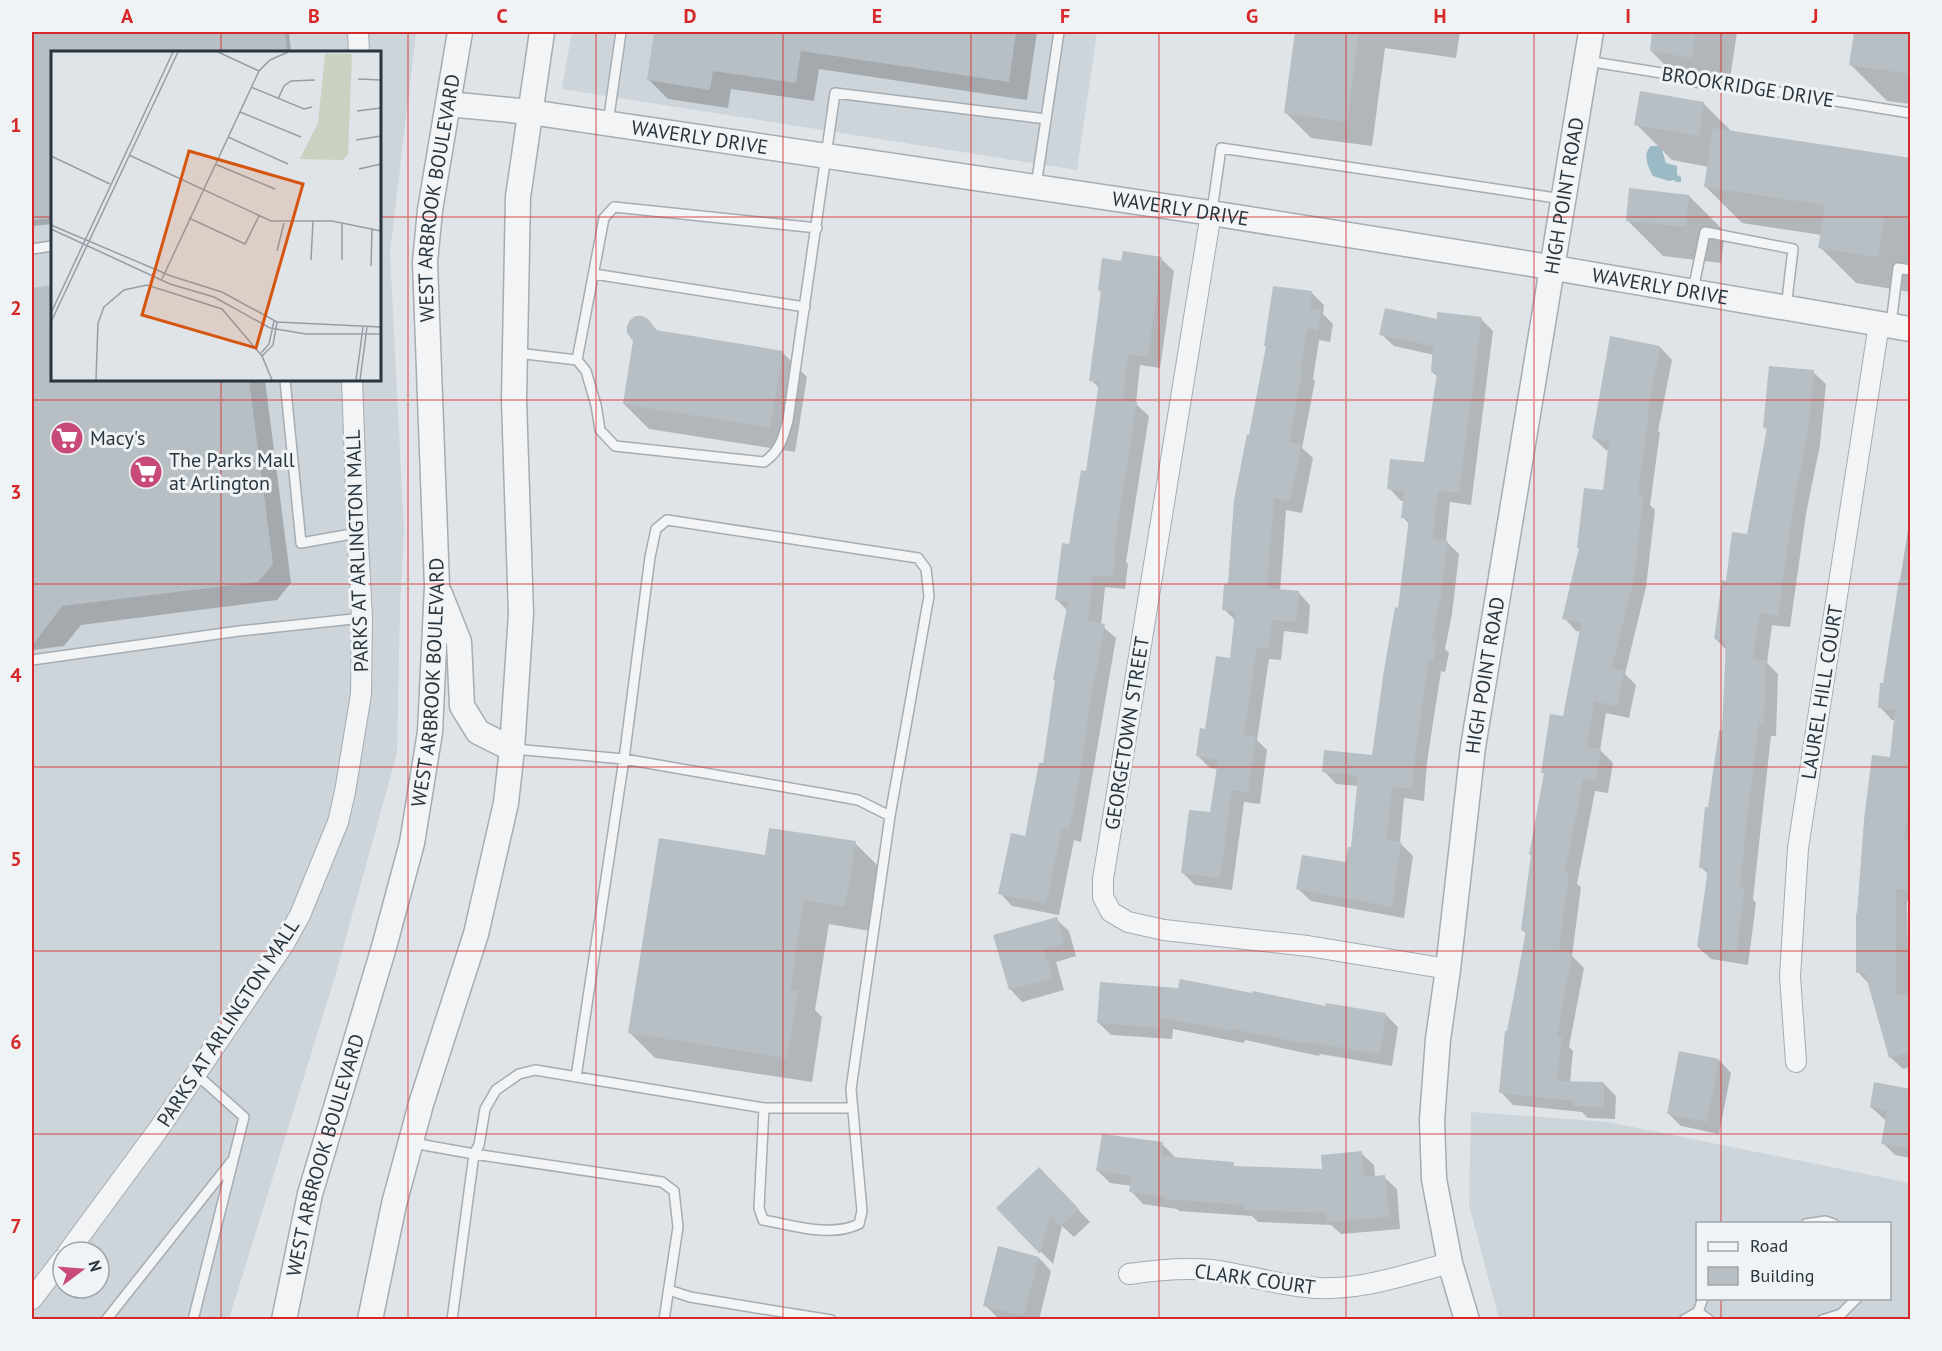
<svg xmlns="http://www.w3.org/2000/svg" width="1942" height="1351" viewBox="0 0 1942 1351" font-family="'PT Sans',sans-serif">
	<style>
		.built { fill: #cdd4da; fill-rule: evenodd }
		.water { fill: #9cbac6 }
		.shadow { fill: #0003 }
		.building { fill: #b7bfc4 }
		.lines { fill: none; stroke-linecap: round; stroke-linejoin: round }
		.service-casing { stroke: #a5acb2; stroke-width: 12 }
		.minor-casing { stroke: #a5acb2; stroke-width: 22 }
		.tertiary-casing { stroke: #a5acb2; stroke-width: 27 }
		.service { stroke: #f2f4f6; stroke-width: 9 }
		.minor { stroke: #f2f4f6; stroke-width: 20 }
		.tertiary { stroke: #f2f4f6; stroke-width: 24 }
		.grid { fill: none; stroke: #d62828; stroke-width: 1.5; stroke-opacity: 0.55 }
		.labels { text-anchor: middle; stroke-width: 6; stroke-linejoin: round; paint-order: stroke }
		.street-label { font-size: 20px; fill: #29353e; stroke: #eff3f5 }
		.poi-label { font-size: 20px; fill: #29353e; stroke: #eff3f5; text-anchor: start }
		.inset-road { fill: none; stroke: #969ea4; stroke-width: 1.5 }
		.view { fill: #d55511; fill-opacity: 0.15; stroke: #d55511; stroke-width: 3 }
		.inset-edge { fill: none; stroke: #29353e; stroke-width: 3 }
		.neatline { fill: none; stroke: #d62828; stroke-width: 2 }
		.grid-label { font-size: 20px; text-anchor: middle; font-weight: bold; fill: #d62828 }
	</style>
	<rect width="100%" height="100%" fill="#dfe4e8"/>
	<path class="built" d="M 32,32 L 416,32 L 390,253 L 404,531 L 400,605 L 397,753 L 337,970 L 229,1319 L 32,1319 ZM 52,52 L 380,52 L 380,380 L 52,380 ZM 63,1252 L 99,1252 L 99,1288 L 63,1288 Z
		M 572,32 L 1097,32 L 1077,170 L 562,89 Z
		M 1471,1112 L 1608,1122 L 1910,1183 L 1910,1319 L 1499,1319 L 1469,1205 ZM 1698,1224 L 1890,1224 L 1890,1298 L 1698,1298 Z"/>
	<path class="water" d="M 1651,146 L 1658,146 L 1662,150 L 1666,163 L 1677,166 L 1677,175 L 1681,177 L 1681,182 L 1676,182 L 1674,180 L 1669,181 L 1653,176 C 1648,167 1642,154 1651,146 Z"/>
	<path class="shadow" d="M 32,32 L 289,32 L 291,52 L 52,52 L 52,224 L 32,226 Z
		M 656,32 L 1037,32 L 1027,100 L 819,69 L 814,101 L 731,89 L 728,108 L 668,99 L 649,80 Z
		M 1297,32 L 1460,32 L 1456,58 L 1385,48 L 1372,146 L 1311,138 L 1286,113 Z
		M 1654,32 L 1737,32 L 1728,93 L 1687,87 L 1651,51 Z
		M 1855,32 L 1910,32 L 1910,104 L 1887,101 L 1851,65 Z
		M 1703,103 L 1732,132 L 1910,160 L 1910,292 L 1856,283 L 1820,247 L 1822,235 L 1742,223 L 1706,187 L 1709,167 L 1672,160 L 1636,124 Z
		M 1689,196 L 1725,232 L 1721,263 L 1663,256 L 1627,220 Z
		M 1161,259 L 1174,271 L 1160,368 L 1140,365 L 1136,404 L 1149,416 L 1126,562 L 1128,564 L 1125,589 L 1105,587 L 1101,625 L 1116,638 L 1081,842 L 1074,840 L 1059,915 L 1012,906 L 1000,893 L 1026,838 L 1044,765 L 1068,611 L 1057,600 L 1088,473 L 1099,388 L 1091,380 L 1102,293 L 1099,290 L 1123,262 Z
		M 52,287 L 52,380 L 265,380 L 291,583 L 277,600 L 81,625 L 64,646 L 32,650 L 32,289 Z
		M 1312,293 L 1324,305 L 1323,314 L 1333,324 L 1330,342 L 1319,340 L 1313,379 L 1315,381 L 1302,448 L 1313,458 L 1302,513 L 1286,510 L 1280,591 L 1298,592 L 1310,605 L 1308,634 L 1284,631 L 1281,660 L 1269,659 L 1257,740 L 1267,750 L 1260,804 L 1244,802 L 1232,890 L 1195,885 L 1183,873 L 1211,814 L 1218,769 L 1210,768 L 1198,756 L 1231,660 L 1235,620 L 1224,609 L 1230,586 L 1250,437 Z
		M 1481,319 L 1493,331 L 1471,505 L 1450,502 L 1446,541 L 1459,554 L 1452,614 L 1445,649 L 1449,653 L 1445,672 L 1441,671 L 1427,762 L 1424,801 L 1404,798 L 1400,843 L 1413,856 L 1404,918 L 1311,901 L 1298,889 L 1347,864 L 1352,849 L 1358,786 L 1336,784 L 1324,771 L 1373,757 L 1399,610 L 1409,524 L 1403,517 L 1404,501 L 1401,501 L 1389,488 L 1425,463 L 1438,377 L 1432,372 L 1434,355 L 1394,346 L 1381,334 L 1438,321 Z
		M 647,320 L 659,332 L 782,352 L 807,377 L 795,452 L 649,429 L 624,404 L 634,341 Z
		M 1660,347 L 1672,360 L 1658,431 L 1660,432 L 1650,505 L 1655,510 L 1646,587 L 1625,674 L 1636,685 L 1629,718 L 1606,713 L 1600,750 L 1613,763 L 1608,793 L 1595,791 L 1577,884 L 1581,887 L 1572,956 L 1584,968 L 1569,1047 L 1573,1051 L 1570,1082 L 1603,1083 L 1616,1096 L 1615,1119 L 1588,1118 L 1582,1112 L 1513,1105 L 1501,1092 L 1527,934 L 1522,930 L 1545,775 L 1543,772 L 1564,717 L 1581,632 L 1576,631 L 1564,618 L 1604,492 L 1609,451 L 1606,450 L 1593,438 Z
		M 1813,372 L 1826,384 L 1820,445 L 1806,514 L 1790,627 L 1772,625 L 1767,663 L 1778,674 L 1776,736 L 1771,736 L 1753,899 L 1756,903 L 1748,965 L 1711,959 L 1698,947 L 1708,874 L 1701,867 L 1724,733 L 1727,651 L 1715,638 L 1727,582 L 1749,536 L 1768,430 L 1764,427 Z
		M 1910,517 L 1910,901 L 1907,901 L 1910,1067 L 1903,1069 L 1890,1057 L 1869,984 L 1858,972 L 1892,759 L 1895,720 L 1892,720 L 1880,707 Z
		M 855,843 L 880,868 L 870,931 L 829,924 L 815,1010 L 822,1017 L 812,1082 L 655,1058 L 630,1033 L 766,856 Z
		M 1056,919 L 1069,931 L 1076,956 L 1056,962 L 1064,990 L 1022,1002 L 1010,989 Z
		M 1253,994 L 1326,1008 L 1327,1005 L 1386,1015 L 1398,1027 L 1392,1066 L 1320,1054 L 1319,1056 L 1245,1040 L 1244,1043 L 1173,1029 L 1172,1039 L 1111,1035 L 1098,1022 Z
		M 1719,1060 L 1731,1073 L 1719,1134 L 1681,1126 L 1669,1114 Z
		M 1910,1091 L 1910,1158 L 1895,1155 L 1883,1143 L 1887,1120 L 1884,1119 L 1871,1107 Z
		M 1162,1144 L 1174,1156 L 1174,1159 L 1233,1164 L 1237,1168 L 1324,1171 L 1361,1153 L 1374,1165 L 1375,1178 L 1384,1177 L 1397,1189 L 1400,1229 L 1341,1234 L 1331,1225 L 1258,1222 L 1252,1216 L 1179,1211 L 1177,1209 L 1143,1204 L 1131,1191 L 1132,1186 L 1110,1183 L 1098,1171 Z
		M 1039,1169 L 1090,1222 L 1074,1237 L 1062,1226 L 1053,1264 L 999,1208 Z
		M 1039,1258 L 1051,1271 L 1039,1320 L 998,1318 L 985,1305 Z"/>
	<path class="building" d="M 32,32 L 285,32 L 287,52 L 52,52 L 52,218 L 32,220 Z
		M 654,32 L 1016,32 L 1009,82 L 801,51 L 796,83 L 713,71 L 710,90 L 647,80 Z
		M 1295,32 L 1359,32 L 1347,122 L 1284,113 Z
		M 1652,32 L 1696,32 L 1692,58 L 1650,51 Z
		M 1854,32 L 1911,32 L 1911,74 L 1849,65 Z
		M 1640,91 L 1704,102 L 1699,136 L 1634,125 Z
		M 1713,128 L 1911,158 L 1911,219 L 1885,215 L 1878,257 L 1818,248 L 1825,205 L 1704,187 Z
		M 1629,188 L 1689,195 L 1686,227 L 1626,221 Z
		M 1123,251 L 1162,257 L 1148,357 L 1128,354 L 1123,400 L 1137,402 L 1114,550 L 1116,550 L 1113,577 L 1093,575 L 1088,621 L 1105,624 L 1091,697 L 1082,764 L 1069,830 L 1062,829 L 1046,904 L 998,894 L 1011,833 L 1025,836 L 1039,763 L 1043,763 L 1055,680 L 1053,680 L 1068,602 L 1055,600 L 1062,543 L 1069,544 L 1081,470 L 1086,471 L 1099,382 L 1089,381 L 1101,291 L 1098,290 L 1102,258 L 1121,261 Z
		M 52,285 L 52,380 L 249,380 L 273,564 L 258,582 L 62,606 L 32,646 L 32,288 Z
		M 1273,286 L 1312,291 L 1310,309 L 1321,310 L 1318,331 L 1307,329 L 1301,366 L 1303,367 L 1289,442 L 1301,445 L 1290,502 L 1274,498 L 1267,588 L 1299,591 L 1296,622 L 1272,620 L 1269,649 L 1257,647 L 1244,735 L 1256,736 L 1248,792 L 1232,790 L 1220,878 L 1181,873 L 1189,810 L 1210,812 L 1218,760 L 1196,756 L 1200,728 L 1205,729 L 1216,656 L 1230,658 L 1235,611 L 1222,610 L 1224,584 L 1228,584 L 1234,500 L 1247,434 L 1249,435 L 1266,346 L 1264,346 Z
		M 1385,308 L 1437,319 L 1437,312 L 1482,317 L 1459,493 L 1438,491 L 1433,539 L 1448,541 L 1440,601 L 1432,639 L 1437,639 L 1433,661 L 1429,660 L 1416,749 L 1412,789 L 1392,787 L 1387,840 L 1401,842 L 1392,907 L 1296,889 L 1302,855 L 1346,862 L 1348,847 L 1351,847 L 1358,776 L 1322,772 L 1324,750 L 1372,755 L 1384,670 L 1395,607 L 1398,608 L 1409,519 L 1401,518 L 1404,491 L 1387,489 L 1390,459 L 1424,462 L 1437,373 L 1431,372 L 1433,346 L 1379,335 Z
		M 636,316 L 642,316 L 648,319 L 656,330 L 783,351 L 770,428 L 623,404 L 633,341 L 627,333 L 627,326 L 630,320 Z
		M 1610,336 L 1660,346 L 1647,418 L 1648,418 L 1638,495 L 1643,496 L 1635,574 L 1612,668 L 1624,671 L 1617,706 L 1594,701 L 1587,747 L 1601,749 L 1596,781 L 1583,779 L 1565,873 L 1569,873 L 1559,951 L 1572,954 L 1557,1037 L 1562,1037 L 1557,1081 L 1604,1082 L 1604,1107 L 1574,1106 L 1574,1101 L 1499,1093 L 1505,1031 L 1507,1031 L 1526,931 L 1521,930 L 1531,855 L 1529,855 L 1544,773 L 1541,773 L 1550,714 L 1563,716 L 1581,623 L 1562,619 L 1579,548 L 1577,548 L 1584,488 L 1603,490 L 1609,441 L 1592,438 Z
		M 1769,366 L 1814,370 L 1808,432 L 1794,501 L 1778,616 L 1760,613 L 1753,659 L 1766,660 L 1764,725 L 1759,724 L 1747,816 L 1740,888 L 1745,889 L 1736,953 L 1697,947 L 1708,868 L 1699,868 L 1705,807 L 1708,807 L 1719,730 L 1722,731 L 1726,641 L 1714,639 L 1722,580 L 1726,581 L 1732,532 L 1747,534 L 1767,428 L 1763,427 Z
		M 1899,580 L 1911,580 L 1911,783 L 1904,840 L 1911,840 L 1911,890 L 1896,889 L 1896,996 L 1911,992 L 1911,1052 L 1889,1058 L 1865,973 L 1856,973 L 1856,913 L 1857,913 L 1864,820 L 1872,755 L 1890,757 L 1895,710 L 1878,708 L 1880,683 L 1883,683 Z
		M 769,828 L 856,841 L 845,907 L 804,900 L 790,990 L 798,991 L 787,1058 L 628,1033 L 659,838 L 765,855 Z
		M 1057,917 L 1064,944 L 1044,950 L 1053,978 L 1009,990 L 993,935 Z
		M 1180,979 L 1252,993 L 1253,991 L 1325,1006 L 1326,1003 L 1386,1013 L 1380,1054 L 1307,1042 L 1307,1044 L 1233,1029 L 1232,1031 L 1161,1018 L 1160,1028 L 1097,1023 L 1100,982 L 1178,988 Z
		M 1679,1051 L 1719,1059 L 1707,1122 L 1667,1114 Z
		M 1874,1082 L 1911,1089 L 1911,1149 L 1881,1144 L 1887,1111 L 1870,1107 Z
		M 1102,1134 L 1163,1142 L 1161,1156 L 1234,1162 L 1233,1166 L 1322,1169 L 1321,1155 L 1362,1151 L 1364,1177 L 1385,1175 L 1389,1217 L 1327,1222 L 1326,1213 L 1244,1210 L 1244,1205 L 1165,1199 L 1165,1197 L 1129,1192 L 1132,1176 L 1096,1171 Z
		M 1039,1167 L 1079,1209 L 1061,1226 L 1050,1215 L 1040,1254 L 996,1208 Z
		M 998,1246 L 1039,1257 L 1024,1316 L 983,1306 Z"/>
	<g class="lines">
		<g class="service-casing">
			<path id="service" d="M 1587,61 L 1910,113
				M 608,123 L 621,32
				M 1036,186 L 1059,32
				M 1212,211 L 1221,148 L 1563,199
				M 32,249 L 52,246
				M 594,274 L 805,307
				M 1693,290 L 1705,232 L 1793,249 L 1786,308
				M 1891,324 L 1898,268 L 1910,270
				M 517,353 L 577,360 L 586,371 L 596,405 L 600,430 L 615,446 L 764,462 C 780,451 783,438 788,420 L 835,93 L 1046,119
				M 577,360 L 604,218 L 614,207 L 817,228
				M 285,380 L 301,543 L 357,533
				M 32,660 L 239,631 L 362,618
				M 514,749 L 624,759 L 825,794 L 858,800 L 890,816
				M 764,1108 L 853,1108
				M 413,1143 L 474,1154 L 479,1145 L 485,1109 L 496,1090 L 519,1074 L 535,1070 L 764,1108 L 759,1208 L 763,1220 C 793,1225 829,1238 859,1224 L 862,1211 L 851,1089 L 890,816 L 929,596 L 926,569 L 918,558 L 667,520 L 656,529 L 650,557 L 624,759 L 576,1077
				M 1806,1224 L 1825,1221 L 1834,1224
				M 669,1290 L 690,1297 L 831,1320
				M 1698,1312 L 1709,1320
				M 106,1320 L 231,1162
				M 193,1320 L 244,1117 L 196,1074
				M 452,1320 L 474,1154 L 662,1182 L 674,1191 L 678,1227 L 664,1320
				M 1684,1320 L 1698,1312 L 1703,1298
				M 1822,1320 L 1841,1314 L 1857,1298"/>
		</g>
		<g class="minor-casing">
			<path id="minor" d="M 358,32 L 359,52
				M 1211,213 L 1103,879 L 1103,897 L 1111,912 L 1128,922 L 1164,930 L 1308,946 L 1448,969
				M 1796,1062 L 1790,976 L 1798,848 L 1879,324
				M 68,1252 L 158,1130 L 284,944 L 300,915 L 338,822 L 345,792 L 361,694 L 362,618 L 358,543 L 352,380
				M 1129,1274 C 1156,1270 1183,1267 1211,1270 C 1243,1274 1274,1284 1306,1287 C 1355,1293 1403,1275 1450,1263
				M 32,1299 L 63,1259"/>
		</g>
		<g class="tertiary-casing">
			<g id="tertiary">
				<path id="s1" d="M 448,104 L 530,112 L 1211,213 L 1531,264 L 1910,329"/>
				<path d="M 440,594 L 459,642 L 462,706 L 478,732 L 512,749"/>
				<path id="s2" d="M 284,1320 L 310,1194 L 384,947 L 412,843 L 430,732 L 437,586 L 425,262 L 430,210 L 460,32"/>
				<path d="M 370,1320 L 394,1204 L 421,1104 L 476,934 L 506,803 L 512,749 L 521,614 L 514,400 L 518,197 L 542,32"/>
				<path id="s3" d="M 1467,1320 L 1450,1263 L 1434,1179 L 1432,1120 L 1438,1039 L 1448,969 L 1473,747 L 1591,32"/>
			</g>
		</g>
		<use href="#service" class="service"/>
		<use href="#minor" class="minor"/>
		<use href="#tertiary" class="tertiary"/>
	</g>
	<path class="grid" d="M 221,32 L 221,52M 408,32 L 408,1320M 596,32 L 596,1320M 783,32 L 783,1320M 971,32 L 971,1320M 1159,32 L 1159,1320M 1346,32 L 1346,1320M 1534,32 L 1534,1320M 1721,32 L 1721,1224M 32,217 L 52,217M 380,217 L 1910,217M 221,380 L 221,1320M 32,400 L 1910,400M 32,584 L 1910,584M 32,767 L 1910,767M 32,951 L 1910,951M 32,1134 L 1910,1134M 1721,1298 L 1721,1320"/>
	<defs>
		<g id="supermarket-disc" transform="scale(1.725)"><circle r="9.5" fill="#c74a78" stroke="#eff3f5"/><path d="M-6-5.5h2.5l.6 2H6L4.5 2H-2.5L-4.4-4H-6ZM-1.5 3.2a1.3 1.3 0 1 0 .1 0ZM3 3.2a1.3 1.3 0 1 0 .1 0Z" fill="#fff"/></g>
	</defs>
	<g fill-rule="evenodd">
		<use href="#supermarket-disc" x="67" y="438"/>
		<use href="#supermarket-disc" x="146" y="472"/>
	</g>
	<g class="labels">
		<g class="street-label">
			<text transform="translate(1748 87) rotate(9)" y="7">BROOKRIDGE DRIVE</text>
			<text dy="7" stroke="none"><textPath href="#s1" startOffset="254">WAVERLY DRIVE</textPath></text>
			<text dy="7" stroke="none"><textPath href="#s3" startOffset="1138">HIGH POINT ROAD</textPath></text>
			<text dy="7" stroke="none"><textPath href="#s2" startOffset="1142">WEST ARBROOK BOULEVARD</textPath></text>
			<text dy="7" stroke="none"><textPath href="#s1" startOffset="740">WAVERLY DRIVE</textPath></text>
			<text dy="7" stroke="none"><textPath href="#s1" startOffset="1226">WAVERLY DRIVE</textPath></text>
			<text transform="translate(357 551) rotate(-92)" y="7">PARKS AT ARLINGTON MALL</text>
			<text dy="7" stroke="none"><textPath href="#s3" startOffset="652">HIGH POINT ROAD</textPath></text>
			<text dy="7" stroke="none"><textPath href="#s2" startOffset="656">WEST ARBROOK BOULEVARD</textPath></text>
			<text transform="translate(1822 692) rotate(-81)" y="7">LAUREL HILL COURT</text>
			<text transform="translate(1127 733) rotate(-81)" y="7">GEORGETOWN STREET</text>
			<text transform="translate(228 1023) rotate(-57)" y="7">PARKS AT ARLINGTON MALL</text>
			<text dy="7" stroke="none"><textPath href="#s2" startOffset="170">WEST ARBROOK BOULEVARD</textPath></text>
			<text transform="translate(1255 1279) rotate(8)" y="7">CLARK COURT</text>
		</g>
		<g class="poi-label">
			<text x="90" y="445">Macy's</text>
			<text x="169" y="467">The Parks Mall<tspan x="169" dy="23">at Arlington</tspan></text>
		</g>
	</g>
	<g transform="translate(51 51)">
		<rect width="330" height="330" fill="#dfe4e8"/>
		<path d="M 274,3 L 301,3 L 297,103 L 292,109 L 249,108 L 267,72 Z" fill="#c9d1c1"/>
		<path class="inset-road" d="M 167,1 L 208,20M 307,28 L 330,29M 200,36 L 253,58 L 261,56M 227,48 L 233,35 L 240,30 L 264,29M 306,60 L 330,57M 189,61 L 250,86M 177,86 L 237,113M 305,89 L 330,85M 78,104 L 220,170 L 281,170 L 330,180M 0,105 L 59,133M 164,113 L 224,138M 308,118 L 330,113M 138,167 L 194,193 L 208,165M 0,174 L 120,225 L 171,241 L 226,271 L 330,276M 0,178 L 119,233 L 163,246 L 219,277 L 255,283 L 330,283M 226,200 L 233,172M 260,209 L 262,170M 291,209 L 291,171M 320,215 L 321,177M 111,228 L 208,20 L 219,9 L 237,1M 0,262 L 122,1M 0,271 L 127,1M 210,302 L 218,293 L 223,270M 211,305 L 222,294 L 226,271M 45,329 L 47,272 L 53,256 L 73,239 L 96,234 L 171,258 L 211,305 L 221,329M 305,329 L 312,276M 309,329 L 316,276"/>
		<path class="view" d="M 138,100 L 252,133 L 205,297 L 91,264 Z"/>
		<rect width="330" height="330" class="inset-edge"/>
	</g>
	<rect width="1942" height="1351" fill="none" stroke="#eff3f5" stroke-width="66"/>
	<rect x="1696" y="1222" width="195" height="78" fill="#eff3f5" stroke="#a0a7ac" stroke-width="1.5"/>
	<rect x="1708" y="1242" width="30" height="9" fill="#f2f4f6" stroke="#a0a7ac" stroke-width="1.5"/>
	<text x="1750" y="1252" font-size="18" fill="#29353e">Road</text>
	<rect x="1708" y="1267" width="30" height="18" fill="#b7bfc4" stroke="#a0a7ac" stroke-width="1.5"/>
	<text x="1750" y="1282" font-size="18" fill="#29353e">Building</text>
	<g transform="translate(81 1270) rotate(74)"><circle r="28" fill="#eff3f5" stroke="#a0a7ac" stroke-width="1.5"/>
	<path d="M0-4.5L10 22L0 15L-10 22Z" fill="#c74a78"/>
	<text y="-9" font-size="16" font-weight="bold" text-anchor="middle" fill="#29353e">N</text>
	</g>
	<rect x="33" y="33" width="1876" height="1285" class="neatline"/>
	<g class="grid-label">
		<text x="127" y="23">A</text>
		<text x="314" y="23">B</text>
		<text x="502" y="23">C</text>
		<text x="690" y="23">D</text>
		<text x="877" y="23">E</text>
		<text x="1065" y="23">F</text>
		<text x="1252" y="23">G</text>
		<text x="1440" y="23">H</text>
		<text x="1628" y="23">I</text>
		<text x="1815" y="23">J</text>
		<text x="16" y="132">1</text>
		<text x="16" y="315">2</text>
		<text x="16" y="499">3</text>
		<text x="16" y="682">4</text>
		<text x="16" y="866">5</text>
		<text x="16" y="1049">6</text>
		<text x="16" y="1233">7</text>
	</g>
</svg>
